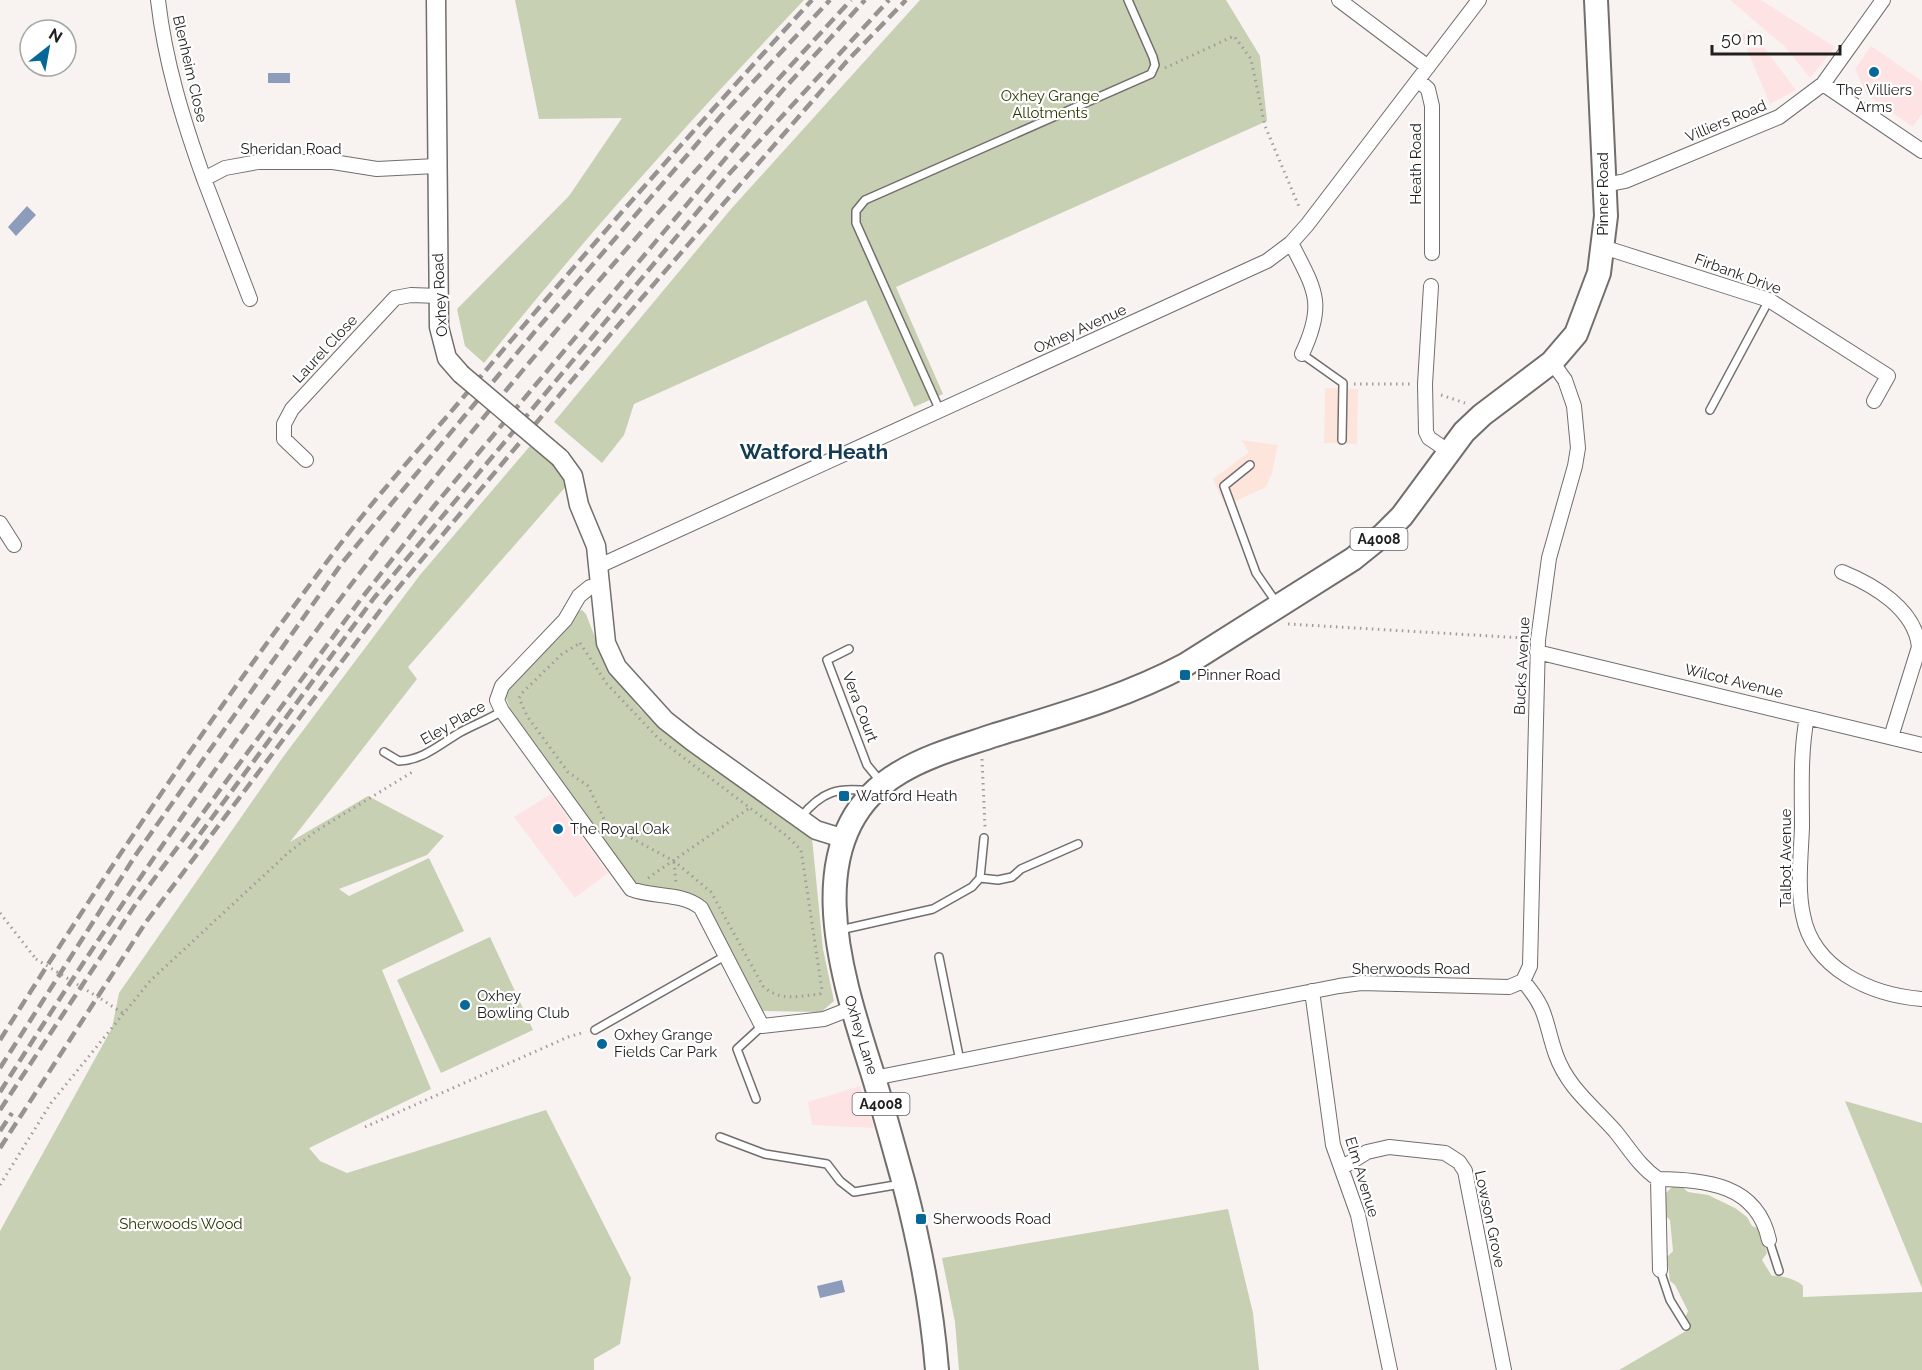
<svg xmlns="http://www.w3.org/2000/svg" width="1922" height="1370" viewBox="0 0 1922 1370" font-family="Raleway,sans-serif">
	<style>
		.commercial { fill: #fee3e4 }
		.industrial { fill: #fde5dc }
		.green { fill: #c7d0b2 }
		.water { fill: #8c9cba }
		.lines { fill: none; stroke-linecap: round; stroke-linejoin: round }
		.service-casing { stroke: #726e6c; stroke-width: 10 }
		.minor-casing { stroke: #726e6c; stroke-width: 16 }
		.tertiary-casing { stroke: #726e6c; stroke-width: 21 }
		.primary-casing { stroke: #726e6c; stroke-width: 26 }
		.path { stroke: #a09c9b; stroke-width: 3; stroke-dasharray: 1.5 4.5; stroke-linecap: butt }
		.service { stroke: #fff; stroke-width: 7 }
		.minor { stroke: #fff; stroke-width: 14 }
		.tertiary { stroke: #fff; stroke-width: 18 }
		.primary { stroke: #fff; stroke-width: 22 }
		.rail { stroke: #969391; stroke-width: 4.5; stroke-dasharray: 12 6; stroke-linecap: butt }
		.tertiary-bridge-casing { stroke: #726e6c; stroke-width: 21; stroke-linecap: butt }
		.path-bridge { stroke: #a09c9b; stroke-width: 3; stroke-dasharray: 1.5 4.5; stroke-linecap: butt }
		.tertiary-bridge { stroke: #fff; stroke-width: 18 }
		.poi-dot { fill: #066897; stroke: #fff; stroke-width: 2 }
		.labels { text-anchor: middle; stroke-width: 4.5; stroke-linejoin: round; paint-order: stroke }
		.shield { fill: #fff; stroke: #646262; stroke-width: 1.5 }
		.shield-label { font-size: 14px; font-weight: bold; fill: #211f1e }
		.street-label { font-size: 15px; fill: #211f1e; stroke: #fff }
		.poi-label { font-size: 15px; fill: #211f1e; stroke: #fff; text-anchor: start }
		.park-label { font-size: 15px; fill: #2d3800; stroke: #fff }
		.district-label { font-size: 21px; font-weight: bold; fill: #143b52; stroke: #fff }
	</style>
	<rect width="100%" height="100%" fill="#f8f3f1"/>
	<path class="commercial" d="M 1730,0 L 1761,0 L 1835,47 L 1810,78 L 1785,47 Z
		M 1751,30 L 1796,90 L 1770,104 L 1741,35 Z
		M 1871,46 L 1922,81 L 1922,114 L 1913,127 L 1867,95 L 1855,69 Z
		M 551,794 L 608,873 L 575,898 L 514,817 Z
		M 860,1086 L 874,1128 L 812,1125 L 808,1102 Z"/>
	<path class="industrial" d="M 1325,388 L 1358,389 L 1357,444 L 1324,443 Z
		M 1241,440 L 1278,445 L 1272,473 L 1266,487 L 1225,506 L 1213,479 L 1249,452 Z"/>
	<path class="green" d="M 515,0 L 804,0 C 693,117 585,237 484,363 L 465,346 L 457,309 L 569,196 L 622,118 L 539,119 Z
		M 920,0 L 1226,0 L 1260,56 L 1267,121 L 896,287 L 943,394 L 914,407 L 866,300 L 634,404 L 624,435 L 602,463 L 554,422 L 731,209 Z
		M 530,446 L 554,464 L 568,484 L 408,667 L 417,679 L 290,842 L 368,796 L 444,836 L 427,855 L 339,889 L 349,896 L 429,858 L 464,931 L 382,970 L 431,1089 L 309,1148 L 320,1161 L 347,1173 L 546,1110 L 631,1278 L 620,1344 L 594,1359 L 594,1370 L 0,1370 L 0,1231 L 112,1028 L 119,993 L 283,757 L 420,575 Z
		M 582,610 L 586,614 L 606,666 L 640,709 L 693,754 L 768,802 L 812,838 L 823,949 L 834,1001 L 821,1012 L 760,1011 L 705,901 L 692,895 L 635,887 L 512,714 L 504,692 L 576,612 Z
		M 490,937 L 533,1030 L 441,1073 L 397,980 Z
		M 1845,1101 L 1922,1123 L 1922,1288 Z
		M 1673,1186 L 1681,1186 L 1688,1192 L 1708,1195 L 1735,1208 L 1747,1217 L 1752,1226 L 1760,1229 L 1767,1253 L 1762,1260 L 1772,1276 C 1781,1275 1798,1280 1803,1286 L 1803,1297 L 1922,1292 L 1922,1370 L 1619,1370 L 1691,1328 L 1685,1318 L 1688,1311 L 1675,1285 L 1670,1281 L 1667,1257 L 1673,1251 L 1670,1220 L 1665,1215 L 1665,1194 Z
		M 1228,1209 L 1253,1313 L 1259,1370 L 959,1370 L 955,1322 L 942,1258 Z"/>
	<path class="water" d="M 268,73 L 290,73 L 290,83 L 268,83 Z
		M 27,206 L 36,215 L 16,236 L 8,227 Z
		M 842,1280 L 845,1292 L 820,1298 L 817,1286 Z"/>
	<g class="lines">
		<g class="service-casing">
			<path id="service" d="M 1302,354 L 1343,383 L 1342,440
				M 1710,410 L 1769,300
				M 940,411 L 856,223 L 856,211 L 865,200 L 1151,74 L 1155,65 L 1153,57 L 1128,0
				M 1250,465 L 1224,486 L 1256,573 L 1276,602
				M 849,649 L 827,660 L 867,765 L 881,782
				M 384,752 L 399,761 C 423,760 439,745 459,733 C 473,725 488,720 502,711
				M 801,817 C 822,791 838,787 870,791
				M 980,878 L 998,880 L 1012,877 L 1021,869 L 1078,844
				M 840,930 L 933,909 L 972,887 L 980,878 L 984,838
				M 939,957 L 960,1061
				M 595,1030 L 725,956
				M 756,1099 L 737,1049 L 762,1026
				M 720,1137 L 765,1154 L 827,1164 L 840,1181 L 854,1192 L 901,1184
				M 1769,1240 L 1779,1271
				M 1660,1270 L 1670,1300 L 1686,1326"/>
		</g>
		<g class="minor-casing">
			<path id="minor" d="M 158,0 C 165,62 183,120 204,179
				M 1339,0 L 1428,67
				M 1418,80 L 1428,89 L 1432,106 L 1432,253
				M 1823,84 L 1922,151
				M 1605,185 L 1625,181 L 1779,117 L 1823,84 L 1883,0
				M 1291,243 C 1315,290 1326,303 1302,354
				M 1603,247 L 1769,300 L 1888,376 L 1874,401
				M 1431,286 L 1425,384 L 1426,432 L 1429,438 L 1448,451
				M 250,299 L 204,179 L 225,168 L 258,162 L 333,162 L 377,169 L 436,166
				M 306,460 L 284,439 L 284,424 L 292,409 L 395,298 L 411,295 L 439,296
				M 0,523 L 14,545
				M 599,566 L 1267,261 L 1291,243 L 1307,225 L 1479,0
				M 1842,572 C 1874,585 1915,609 1919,647 L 1891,737
				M 600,585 L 590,587 L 579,596 L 565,620 L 502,686 L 497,700 L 502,711 L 631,889 C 654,898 681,892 701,908 L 762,1026 L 824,1019 L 852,1008
				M 1537,652 L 1922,745
				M 1807,717 C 1800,753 1802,790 1802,827 C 1801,855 1797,887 1803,915 C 1813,969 1871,995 1922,999
				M 1523,981 C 1549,1011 1544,1021 1556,1055 C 1568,1088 1593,1106 1615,1131 C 1629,1148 1639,1166 1658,1179 L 1660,1270
				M 1312,991 L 1333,1145 L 1358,1215 L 1390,1370
				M 874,1078 L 1339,986 L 1361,983 L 1509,987 L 1523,981 L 1530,966 L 1538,640 L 1549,558 L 1575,466 L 1578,448 L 1574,406 L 1565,380 L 1552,362
				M 1343,1167 L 1367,1152 L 1389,1147 L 1445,1153 L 1459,1162 L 1465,1171 L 1504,1370
				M 1658,1179 C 1706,1180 1757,1184 1769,1240"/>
		</g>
		<g class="tertiary-casing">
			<path id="tertiary" d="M 436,0 L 439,327 L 447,358 L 461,374
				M 560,458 L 573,476 L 579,505 L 596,546 L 606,643 L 617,667 L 665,720 L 693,742 L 816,830 L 845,839"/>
		</g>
		<g class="primary-casing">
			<path id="primary" d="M 937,1370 C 932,1307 920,1245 904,1184 C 894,1148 884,1111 873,1075 C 844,983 792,836 899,773 C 928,755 963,746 995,735 C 1060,715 1125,697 1185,665 L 1353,559 L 1384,534 L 1402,516 L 1464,432 L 1482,415 L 1552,362 L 1576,334 L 1599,273 L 1606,216 L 1596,0"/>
		</g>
		<path class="path" d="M 1165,68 L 1234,36 L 1251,59 L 1265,126 L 1300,209
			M 1354,384 L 1410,384
			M 1441,395 L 1465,403
			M 1288,624 L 1524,638
			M 580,643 L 607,684 L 659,739 L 787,836 L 801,850 L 822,990 L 820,994 C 798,996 780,1002 763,986 L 711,892 L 674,861 L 607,825 L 588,786 L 568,772 L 527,716 L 519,698 L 523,692 L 562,654 Z
			M 982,759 L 985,827
			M 674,862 L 676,883
			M 648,878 L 751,807
			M 0,913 L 36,959
			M 101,999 L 124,1014
			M 365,1127 L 568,1037 L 585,1032
			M 0,1185 L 51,1103 L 150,981 L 288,853 L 316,831 L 414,771"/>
		<use href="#service" class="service"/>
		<use href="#minor" class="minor"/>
		<use href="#tertiary" class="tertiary"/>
		<use href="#primary" class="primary"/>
		<path class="rail" d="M 189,849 L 374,598 L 729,174 L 889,0
			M 0,1040 C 106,871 218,706 338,547 C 378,494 423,445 466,394 C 578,260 694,129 812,0
			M 0,1068 L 137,853 L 342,563 L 537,329 L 721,116 L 830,0
			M 0,1092 C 120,902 249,715 387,538 C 533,351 690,174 851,0
			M 0,1110 L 137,902 L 361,599 L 434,506 L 782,91 L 865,0
			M 0,1131 L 12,1113
			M 0,1148 L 146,922 L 388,600 L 609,336 L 847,61 L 906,0"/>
		<g class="tertiary-bridge-casing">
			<path id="tertiary-bridge" d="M 461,374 L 560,458"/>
		</g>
		<path class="path-bridge" d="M 36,959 L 101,999"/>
		<use href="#tertiary-bridge" class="tertiary-bridge"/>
	</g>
	<g class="poi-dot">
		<circle cx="1874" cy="72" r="6"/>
		<rect x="1179" y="669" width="12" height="12" rx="3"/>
		<rect x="838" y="790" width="12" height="12" rx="3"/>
		<circle cx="558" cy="829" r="6"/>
		<circle cx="465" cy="1005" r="6"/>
		<circle cx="602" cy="1044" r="6"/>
		<rect x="915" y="1213" width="12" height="12" rx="3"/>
	</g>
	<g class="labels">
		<g class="shield">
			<rect x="1350.5" y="528" width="57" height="22" rx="4.5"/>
			<rect x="852.5" y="1093" width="57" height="22" rx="4.5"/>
		</g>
		<g class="shield-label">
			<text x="1379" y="544">A4008</text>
			<text x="881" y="1109">A4008</text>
		</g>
		<g class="street-label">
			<text transform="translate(190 69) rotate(77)" y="5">Blenheim Close</text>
			<text transform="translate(1726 121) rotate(-23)" y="5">Villiers Road</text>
			<text x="291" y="154">Sheridan Road</text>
			<text transform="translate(1416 164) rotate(-90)" y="5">Heath Road</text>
			<text transform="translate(1603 194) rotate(-90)" y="5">Pinner Road</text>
			<text transform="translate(1738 274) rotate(20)" y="5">Firbank Drive</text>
			<text transform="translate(440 295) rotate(-93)" y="5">Oxhey Road</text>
			<text transform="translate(1080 329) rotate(-24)" y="5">Oxhey Avenue</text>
			<text transform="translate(325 349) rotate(-47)" y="5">Laurel Close</text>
			<text transform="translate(1522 666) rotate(-87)" y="5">Bucks Avenue</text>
			<text transform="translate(1734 681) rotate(14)" y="5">Wilcot Avenue</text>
			<text transform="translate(860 707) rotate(69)" y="5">Vera Court</text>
			<text transform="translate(453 723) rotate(-30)" y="5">Eley Place</text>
			<text transform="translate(1786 858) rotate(-90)" y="5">Talbot Avenue</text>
			<text x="1411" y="974">Sherwoods Road</text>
			<text transform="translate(861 1035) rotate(73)" y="5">Oxhey Lane</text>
			<text transform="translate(1362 1177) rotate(73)" y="5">Elm Avenue</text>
			<text transform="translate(1490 1219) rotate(78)" y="5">Lowson Grove</text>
		</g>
		<g class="poi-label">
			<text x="1874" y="95" text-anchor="middle">The Villiers<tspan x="1874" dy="17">Arms</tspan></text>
			<text x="1197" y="680">Pinner Road</text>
			<text x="856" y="801">Watford Heath</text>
			<text x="570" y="834">The Royal Oak</text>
			<text x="477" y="1001">Oxhey<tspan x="477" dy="17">Bowling Club</tspan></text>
			<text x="614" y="1040">Oxhey Grange<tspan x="614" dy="17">Fields Car Park</tspan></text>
			<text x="933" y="1224">Sherwoods Road</text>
		</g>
		<g class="park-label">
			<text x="1050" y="101">Oxhey Grange<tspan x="1050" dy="17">Allotments</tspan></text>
			<text x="181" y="1229">Sherwoods Wood</text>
		</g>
		<g class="district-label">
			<text x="814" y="459">Watford Heath</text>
		</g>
	</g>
	<g transform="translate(48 48) rotate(31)"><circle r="28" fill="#ffffff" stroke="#a6a5a5" stroke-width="1.5"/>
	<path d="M0-4.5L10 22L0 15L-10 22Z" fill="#066897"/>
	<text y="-9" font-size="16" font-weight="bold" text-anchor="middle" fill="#211f1e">N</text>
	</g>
	<path d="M1712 45v9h128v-9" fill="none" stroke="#211f1e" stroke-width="3"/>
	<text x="1721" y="45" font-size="18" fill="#211f1e" stroke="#ffffff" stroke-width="4.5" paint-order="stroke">50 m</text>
</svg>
